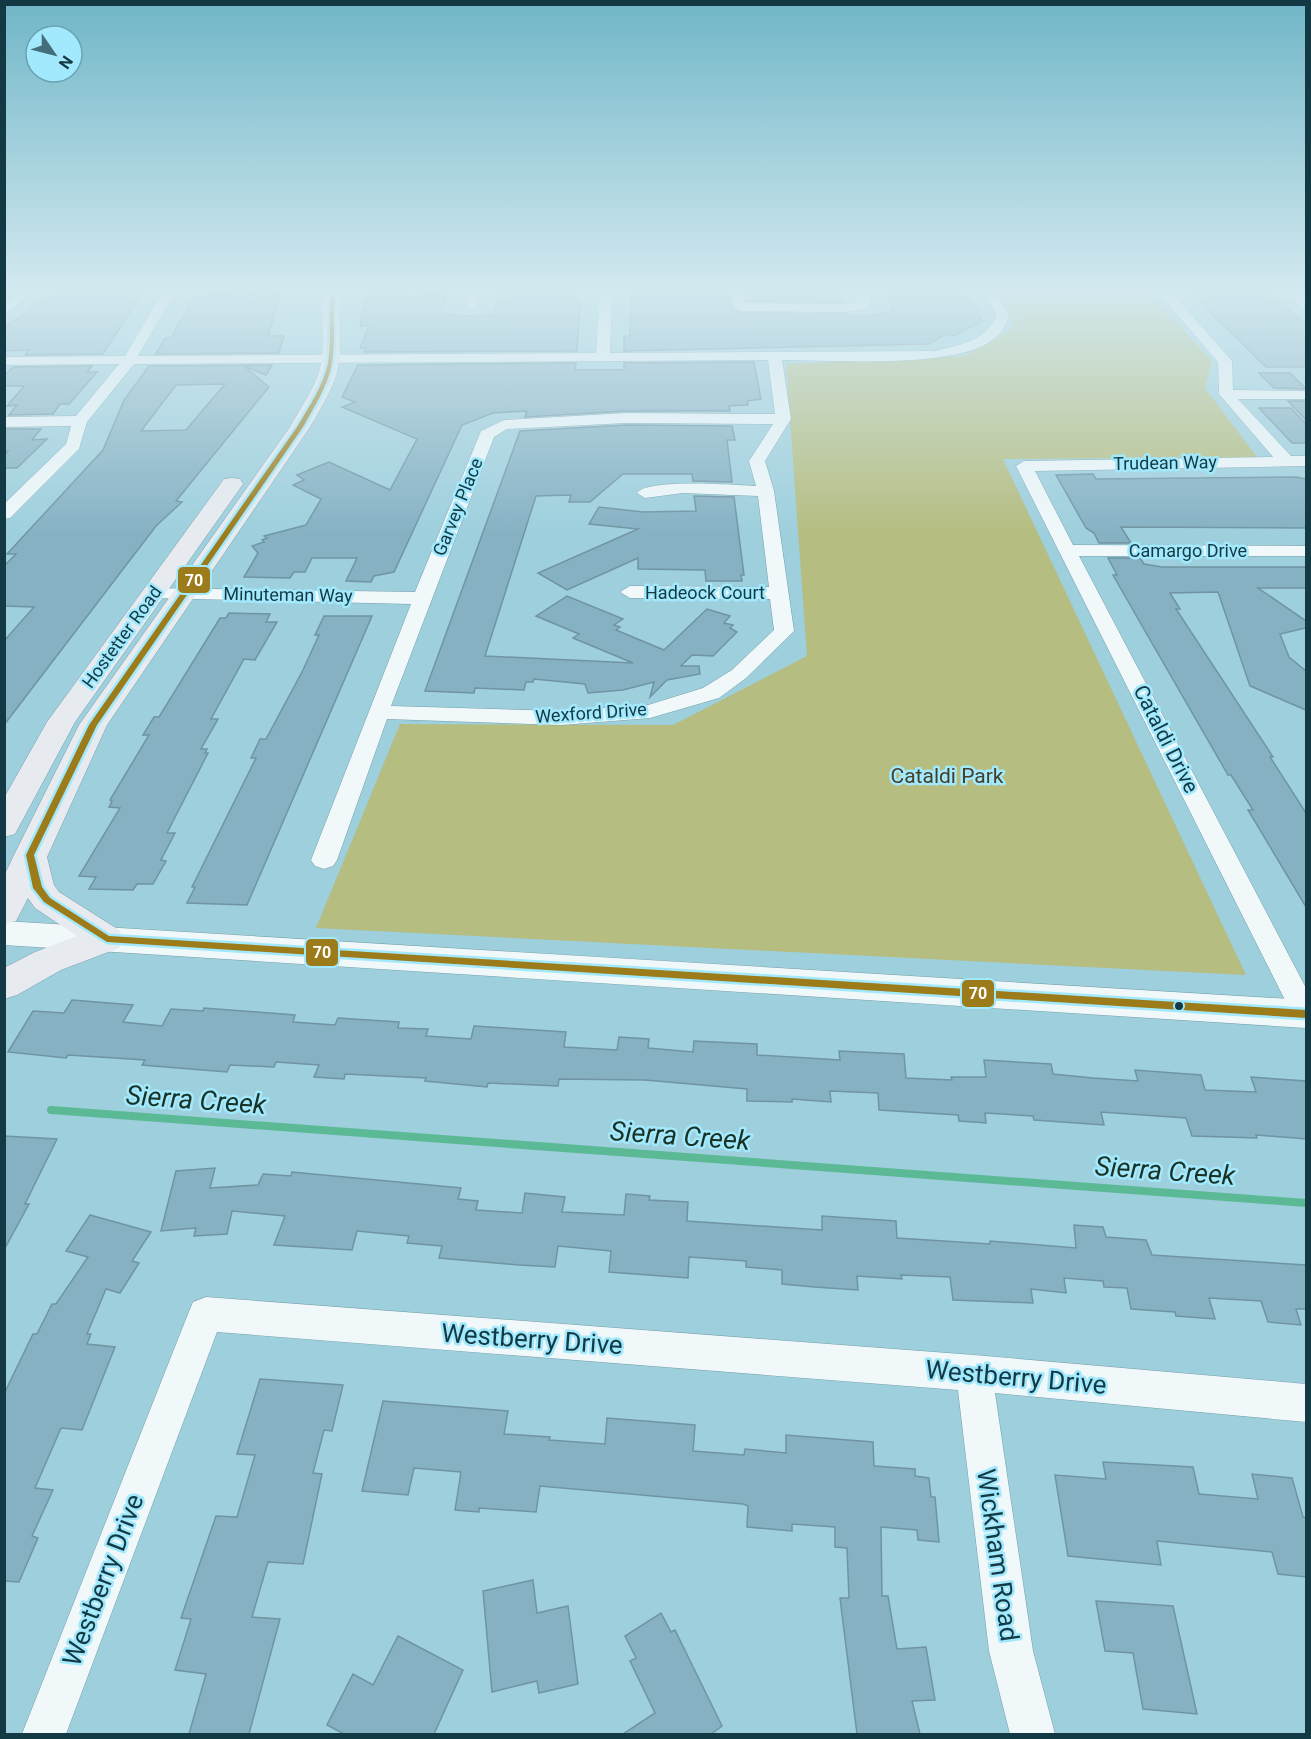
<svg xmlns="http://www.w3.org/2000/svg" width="1311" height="1739" font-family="Roboto,sans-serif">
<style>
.green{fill:#b5bd80}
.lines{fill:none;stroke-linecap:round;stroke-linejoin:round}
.stream{stroke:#5cb995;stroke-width:8}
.building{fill:#85b1c3;stroke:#7094a2;stroke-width:1.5;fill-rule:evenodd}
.minor-casing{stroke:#769fa9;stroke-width:1}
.tertiary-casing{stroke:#769fa9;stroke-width:1}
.secondary-casing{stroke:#769fa9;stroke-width:1}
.minor{fill:#f0f8fa;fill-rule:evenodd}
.tertiary{fill:#f0f8fa;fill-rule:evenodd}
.secondary{fill:#e7ebf0;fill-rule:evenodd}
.bus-1-casing{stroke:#a3e9fd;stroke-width:5}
.bus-1{fill:#9c7b1b;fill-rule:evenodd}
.bus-dot{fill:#133a44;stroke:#a3e9fd;stroke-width:2}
.labels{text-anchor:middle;stroke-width:5;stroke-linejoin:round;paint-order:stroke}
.far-street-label{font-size:18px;fill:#133a44;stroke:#a3e9fd}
.street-label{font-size:21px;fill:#133a44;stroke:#a3e9fd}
.park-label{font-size:21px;fill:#453f27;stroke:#a3e9fd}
.near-street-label{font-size:26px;fill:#133a44;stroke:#a3e9fd}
.near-water-label{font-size:27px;font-style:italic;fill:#1a3224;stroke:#a3e9fd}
.line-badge{stroke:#a3e9fd;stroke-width:2}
.badge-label{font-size:16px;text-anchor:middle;font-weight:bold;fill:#fff}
</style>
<rect width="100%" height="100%" fill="#9ecfdd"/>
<!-- green -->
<path class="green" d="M994,292H1149L1212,361L1205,388L1257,457L1003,459L1246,975L316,928L400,724L673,725L807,656L786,364L965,356L1015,327Z"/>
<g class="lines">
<!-- stream -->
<path class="stream" d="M51,1110L1306,1203"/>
</g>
<!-- building -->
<g class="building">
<path d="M143,292L103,354L25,355L29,350L4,351V328L53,293Z"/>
<path d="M366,292L447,294L440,313L463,316L494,315L500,292H577L576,302H580L577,351L364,352L366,348H360L369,326H360Z"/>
<path d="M631,292L728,293L731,307L739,313L847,314L848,316H869L894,311L887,292H954L956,295H965L971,300L982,321L954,336L946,334L929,344L624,351V336H630Z"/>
<path d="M801,292H838L842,302L747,301L745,293Z"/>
<path d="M1190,292H1268L1306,324V367H1266Z"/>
<path d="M269,293L280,295L268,336H284L279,353L156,354L165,338H171L194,296Z"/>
<path d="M754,362L761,399L747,401L748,405L729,406L730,411H627L525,417L527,411L493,413L462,425L394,572L374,576L371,582L346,581L357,558H312L305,572H294L290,578L244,577L258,553L252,546L264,542L262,540L267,538L264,536L306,525L321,499L293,485L304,480L297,475L329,462L390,490L417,439L342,407L355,402L342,397L358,365L576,363L575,370H624V363Z"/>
<path d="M272,365L266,375L244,366L269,387L176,501L182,502L156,526L4,725V641L34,607L4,606V566L16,554H7L103,450L124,400L149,366ZM225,384L186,430L141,431L176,385Z"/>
<path d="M92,366L87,372H97L69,404H60L53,414L9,415L17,405L7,406L24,386H4V376L13,367Z"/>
<path d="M1259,373H1290L1306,389L1274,388Z"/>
<path d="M1288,401H1306V420Z"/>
<path d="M1259,408H1291L1306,424V443H1292Z"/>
<path d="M627,425L732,426L735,440H727L732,482L693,481L692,474H623L590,502H569L571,495L536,496L485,656L633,663L573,638L579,634L536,616L567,596L623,619L614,625L620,627L616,630L664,650L707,609L730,616L724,623L733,625L730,628L737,632L713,656L692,655L681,666H699L700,674L667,680L650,697L654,682L623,690L588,693L585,684L534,679L533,682H526L524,690L475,688L474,693L425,691L520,431Z"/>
<path d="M4,429H41L32,440L47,439L17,468H4V456L8,451L4,452Z"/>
<path d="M1093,474L1096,479L1296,477L1306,479V528L1121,527L1131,543H1099L1094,533L1086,528L1056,475Z"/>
<path d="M694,496L734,497L744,575H741L742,581H706L705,570L638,569V558L567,590L538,573L638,529L589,524L599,507L643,512L696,511Z"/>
<path d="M1108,558H1140L1144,564L1162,567H1306V588H1258L1306,621V628L1280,634L1289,657L1306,671V710L1250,686L1218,592L1170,593L1180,609H1176L1273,757H1270L1306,813V907L1248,810H1253L1231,775H1228L1149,638L1113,575H1117Z"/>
<path d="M229,613L270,614L266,622H277L255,660L244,659L211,719H218L201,749H207L205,753H208L167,833H175L161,860L166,861L153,884H137L133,890L89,889L96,877L79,876L120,808L109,807L112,801L110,800L149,735H143L154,717H159L220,618H226Z"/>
<path d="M324,616H372L247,905L187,903L195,887H192L256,758H251L260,739H266L303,670L319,635H315Z"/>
<path d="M72,1000L133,1005L123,1022L162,1026L171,1009L203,1011L204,1008L295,1015L293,1022L335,1025L338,1018L399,1022L398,1028L428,1029L426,1036L471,1039L474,1026L566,1032L564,1047L617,1050L619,1037L649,1039L648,1048L693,1052L694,1041L757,1044V1055L775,1056L840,1060L839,1051L904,1054L906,1078L952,1080L951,1077H986L984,1060L1051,1064L1053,1074L1093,1078L1138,1081L1135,1070L1201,1075L1205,1090L1256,1092L1251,1077L1306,1081V1139L1256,1135L1257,1138L1192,1136L1186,1118L1101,1112L1104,1125L1034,1120L1033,1116L985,1113L986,1123L959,1121L958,1115L879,1110L878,1093L830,1091L831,1102L792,1099V1102L747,1101V1089L645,1080L559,1079L558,1086L488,1083L487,1087L425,1081L426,1078L345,1074L344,1079L314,1077L319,1065L276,1062L274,1067L230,1065L227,1072L142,1065L145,1060L68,1055L66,1058L8,1052L33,1011L64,1013Z"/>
<path d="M4,1136L57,1139L25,1204H29L4,1250Z"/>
<path d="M215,1168L210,1188L258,1185L263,1174L291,1176L292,1172L461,1188L458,1199L478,1201L476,1210L522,1213L525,1193L565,1197L562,1212L624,1215L626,1194L650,1196L649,1200L688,1202L687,1221L822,1230V1216L896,1221L897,1238L990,1244V1241L1076,1248L1074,1225L1103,1227L1106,1237L1146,1240L1152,1255L1306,1265V1309H1296L1301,1325L1268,1322L1261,1301L1209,1298L1215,1319L1176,1316L1175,1312L1131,1309L1127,1288L1104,1287L1103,1281L1064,1278L1066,1293L1031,1289L1033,1303L953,1300L950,1277L901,1275L902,1279L857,1276L858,1290L814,1287L782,1284V1270L746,1267V1261L689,1257L688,1278L609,1272L611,1251L558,1246L555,1267L519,1265L439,1258L442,1246L407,1243L409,1236L357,1231L352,1250L274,1245L285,1216L232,1211L227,1234L194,1236L196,1228L161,1231L176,1171Z"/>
<path d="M90,1215L151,1232L132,1261L139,1263L120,1293L106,1289L87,1334H91L87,1344L115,1347L82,1430L61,1428L35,1488L53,1490L32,1536L38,1538L19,1582L4,1581V1394L33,1334H37L52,1304H56L88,1257L66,1251Z"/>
<path d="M260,1379L343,1385L332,1431L324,1430L313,1473L322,1474L303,1564L268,1562L252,1617L280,1619L249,1734H189L206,1674L175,1670L191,1619L181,1618L216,1516L237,1517L255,1455L237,1454Z"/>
<path d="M383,1401L508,1411L504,1434L550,1437L549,1440L605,1444L607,1418L695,1425L693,1451L744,1455L745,1449L786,1453V1435L873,1442L874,1466L915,1469V1476L929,1478L931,1497H935L939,1542L918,1540L917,1530L881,1527L882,1596H888L897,1649L926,1647L935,1700L912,1701L920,1734H857L840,1598H849L847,1548L835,1547V1527L792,1524V1531L747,1527L748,1506L743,1504L540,1486L536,1512L479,1508V1512L455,1510L461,1472L414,1468L408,1495L362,1491Z"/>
<path d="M1103,1462L1193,1467L1199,1494L1258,1499L1252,1474L1292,1478L1303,1517L1306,1518V1577L1278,1574L1272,1552L1157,1541L1161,1565L1068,1556L1055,1475L1106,1479Z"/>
<path d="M533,1580L537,1613L568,1606L578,1684L539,1693L537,1681L492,1692L483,1591Z"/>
<path d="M1096,1601L1173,1606L1197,1714L1143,1709L1133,1653L1105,1651Z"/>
<path d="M661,1613L671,1632L675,1630L722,1726L711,1734H623L655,1713L630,1661L636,1658L625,1636Z"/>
<path d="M398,1636L463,1670L434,1734H344L327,1725L353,1674L373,1685Z"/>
</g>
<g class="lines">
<!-- minor casing -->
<g class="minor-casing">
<g id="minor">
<path d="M19,292H33L4,315V304Z"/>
<path d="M163,292H175L138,356L596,353L600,292H612L610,353L935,351C960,345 986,341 997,315L983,292H995L1009,315C1006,325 1001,334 991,341C952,369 833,360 782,360L791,419L765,461L774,491L794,631L746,678L719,698L650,718L561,725L387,719L337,860L333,866L324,869L315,866L311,860L411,604L154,598L147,596L144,592L147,588L415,592L481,431L504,420L627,413L775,414L768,360L134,364L87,422L79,449L10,518L4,519V504L66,444L71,426L4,427V417L76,416L119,364L4,365V357L125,356ZM627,423L773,424L749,461L756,486C735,485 648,478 637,493L645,498L683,493L758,496L769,587L630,586L620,592L630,598L770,599L774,630L732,670L703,688L648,705L561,711L391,706L494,437L507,429Z"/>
<path d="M469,292H481L475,308L471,309L465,305Z"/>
<path d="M730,292H742L745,303L846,304L857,303L856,292H868L871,300L866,309L846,312L739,311L733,307Z"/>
<path d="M1158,292H1171L1232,361L1233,390L1306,391V399H1238L1291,456H1306V466L1035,471L1073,545L1306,546V556H1079L1306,988V1025L1296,1022L1292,1014L1016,466L1024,461L1273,457L1219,394L1218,362Z"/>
<path d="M1286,292H1300L1306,298V308L1302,307Z"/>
<path d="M206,1297L974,1355L1306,1384V1422L995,1393L1033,1651L1055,1734H1010L989,1651L958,1390L217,1332L66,1734H22L188,1314L193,1302Z"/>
</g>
</g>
<!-- tertiary casing -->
<g class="tertiary-casing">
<path id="tertiary" d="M4,921L1306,1000V1028L4,945Z"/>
</g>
<!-- secondary casing -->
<g class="secondary-casing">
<g id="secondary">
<path d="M326,292H342C336,316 343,339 339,363C336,386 321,407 310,427L107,725L47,857L54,885L59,892L119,930L125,939L119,948L61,970L17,995L4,999V968L35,952L77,936L35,908L28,898L16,921L4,924V876L14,855L79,725L290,427C301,406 317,386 321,363C325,339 319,316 326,292Z"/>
<path d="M232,478L240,479L243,484L75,722L15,834L4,837V798L47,722L224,479Z"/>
</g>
</g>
<!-- minor -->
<use href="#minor" class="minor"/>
<!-- tertiary -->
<use href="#tertiary" class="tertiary"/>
<!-- secondary -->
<use href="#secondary" class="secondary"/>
<!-- bus-1 casing -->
<g class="bus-1-casing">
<path id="bus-1" d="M332,292H336C332,316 336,339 332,363C328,386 314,407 303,427L97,725L34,855L42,887L50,898L109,936L1306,1010V1018L107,942L44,902L33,888L26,855L89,725L297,427C309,407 323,386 328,363C332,340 327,316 332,292Z"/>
</g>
<!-- bus-1 -->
<use href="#bus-1" class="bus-1"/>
</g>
<!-- sky -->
<linearGradient id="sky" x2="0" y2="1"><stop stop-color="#70b6c7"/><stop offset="0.54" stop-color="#d3e9f0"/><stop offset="1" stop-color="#d3e9f0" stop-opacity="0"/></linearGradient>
<rect width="1311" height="536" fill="url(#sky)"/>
<!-- markers -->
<circle class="bus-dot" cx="1179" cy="1006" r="5"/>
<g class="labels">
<!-- far-street labels -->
<g class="far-street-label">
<text transform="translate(1165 463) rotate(-1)" y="6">Trudean Way</text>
<text transform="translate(458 507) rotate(-68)" y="6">Garvey Place</text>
<text x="1188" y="557">Camargo Drive</text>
<text x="705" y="599">Hadeock Court</text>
<text transform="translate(288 595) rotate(1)" y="6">Minuteman Way</text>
<text transform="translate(122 637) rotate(-54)" y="6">Hostetter Road</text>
<text transform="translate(591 713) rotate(-4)" y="6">Wexford Drive</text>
</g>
<!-- street labels -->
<g class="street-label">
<text transform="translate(1166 739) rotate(63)" y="7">Cataldi Drive</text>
</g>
<!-- park labels -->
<g class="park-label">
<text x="947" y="783">Cataldi Park</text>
</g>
<!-- near-street labels -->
<g class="near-street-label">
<text transform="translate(532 1339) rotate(4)" y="9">Westberry Drive</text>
<text transform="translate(1016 1377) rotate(5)" y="9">Westberry Drive</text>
<text transform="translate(998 1555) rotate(82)" y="9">Wickham Road</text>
<text transform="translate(103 1580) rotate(-69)" y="9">Westberry Drive</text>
</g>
<!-- near-water labels -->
<g class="near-water-label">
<text transform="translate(196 1100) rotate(4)" y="9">Sierra Creek</text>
<text transform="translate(680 1136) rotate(4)" y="9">Sierra Creek</text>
<text transform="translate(1165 1171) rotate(4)" y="9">Sierra Creek</text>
</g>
</g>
<g class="line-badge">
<rect x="177" y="566" width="34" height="28" rx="6" fill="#9c7b1b"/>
<rect x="305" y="938" width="34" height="29" rx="6" fill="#9c7b1b"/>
<rect x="961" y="979" width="34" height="29" rx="6" fill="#9c7b1b"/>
</g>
<g class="badge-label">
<text x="194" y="586">70</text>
<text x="322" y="958">70</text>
<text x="978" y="999">70</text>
</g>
<!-- border -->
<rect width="1311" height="1739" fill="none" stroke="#133a44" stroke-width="12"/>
<!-- north arrow -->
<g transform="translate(54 54) rotate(125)"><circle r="28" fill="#a3e9fd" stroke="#69a3b3" stroke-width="1.5"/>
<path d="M0-4.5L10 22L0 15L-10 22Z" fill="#446e7a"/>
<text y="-9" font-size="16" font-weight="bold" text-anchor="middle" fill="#133a44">N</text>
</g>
</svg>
